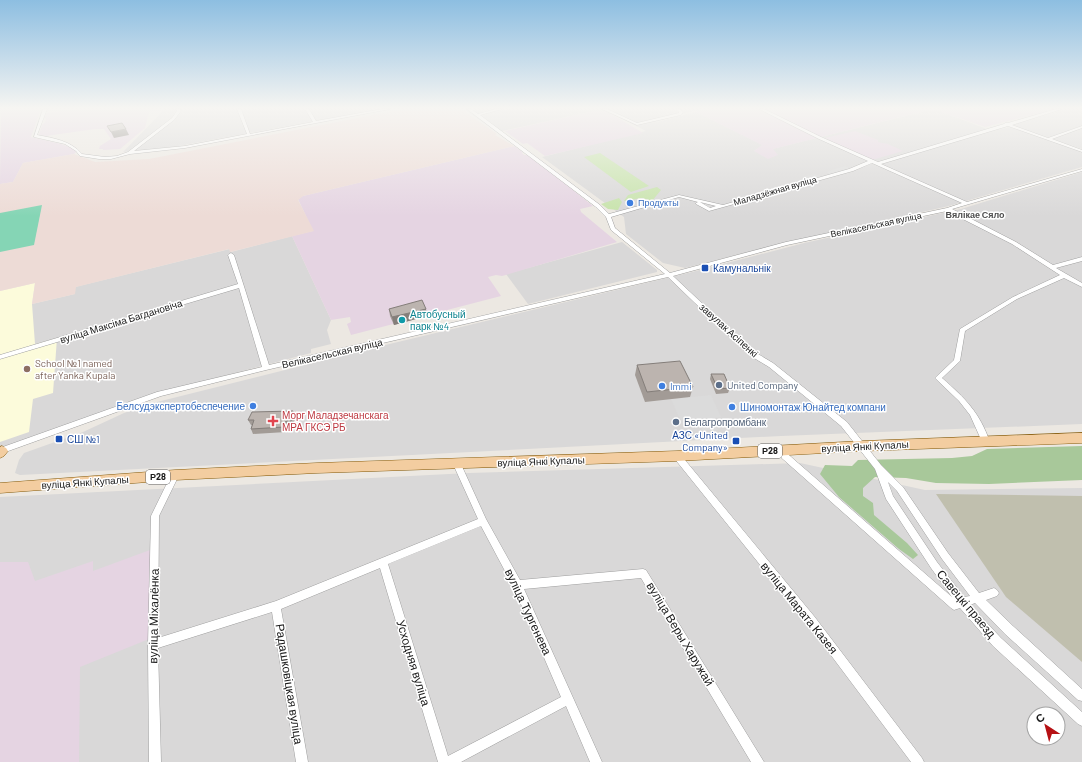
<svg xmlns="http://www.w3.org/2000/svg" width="1082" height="762" font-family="Barlow,sans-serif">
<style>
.residential{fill:#d9d8d8;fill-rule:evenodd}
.industrial{fill:#e5d4e2}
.education{fill:#fcfbdb}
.military{fill:#eddbd6}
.construction{fill:#c0bfae}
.grass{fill:#c7e3ab}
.forest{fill:#a8c89a}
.pitch{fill:#85d5b5}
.parking{fill:#dbdbdb}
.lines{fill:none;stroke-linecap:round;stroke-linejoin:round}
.minor-casing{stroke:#9f9f9f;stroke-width:1}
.primary-casing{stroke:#865c0c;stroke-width:1}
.minor{fill:#fff;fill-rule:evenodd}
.primary{fill:#f3cda0;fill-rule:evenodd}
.wall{fill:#a29b96}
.shaded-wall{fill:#847e7a}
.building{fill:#bcb4af;stroke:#847e7a}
.shop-dot{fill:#3f7fe0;stroke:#fff;stroke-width:1.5}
.transit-dot{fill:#1a4fb4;stroke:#fff;stroke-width:1.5}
.culture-dot{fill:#0f9aa8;stroke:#fff;stroke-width:1.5}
.education-dot{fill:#8d6e63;stroke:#fff;stroke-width:1.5}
.service-dot{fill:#5c6f8a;stroke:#fff;stroke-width:1.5}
.health-dot{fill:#e0444e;stroke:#fff;stroke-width:1.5}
.labels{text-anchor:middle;stroke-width:3;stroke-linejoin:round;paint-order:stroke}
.far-street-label{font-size:9px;fill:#1b1b1b;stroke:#fff}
.far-shop-label{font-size:9px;fill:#366cbe;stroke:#fff;text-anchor:start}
.far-neighbourhood-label{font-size:9px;font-weight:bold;fill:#4e4e4e;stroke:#fff}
.shield{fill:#fff;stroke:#5f5f5f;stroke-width:1}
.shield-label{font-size:9px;font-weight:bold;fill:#1b1b1b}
.transit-label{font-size:10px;fill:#164399;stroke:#fff;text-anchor:start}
.culture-label{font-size:10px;fill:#0d838f;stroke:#fff;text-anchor:start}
.street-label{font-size:10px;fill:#1b1b1b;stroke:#fff}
.education-label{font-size:10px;fill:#785e54;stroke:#fff;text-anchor:start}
.service-label{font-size:10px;fill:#4e5e75;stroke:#fff;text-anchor:start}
.shop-label{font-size:10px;fill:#366cbe;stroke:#fff;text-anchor:start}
.health-label{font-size:10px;fill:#be3a42;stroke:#fff;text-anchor:start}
.near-street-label{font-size:12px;fill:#1b1b1b;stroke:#fff}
</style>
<rect width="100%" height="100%" fill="#ece8e2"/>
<!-- residential -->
<g class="residential">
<path d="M165,109H380L173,147L123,152Z"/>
<path d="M463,109H700L645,125L696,112L763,145L754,151L772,149L934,109L992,131L1010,127L1082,151V167L949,206L784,243L685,268L663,263L626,234L624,217L542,157L646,131L603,109L498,132Z"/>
<path d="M1066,109H1082V149L1014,126L1017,123Z"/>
<path d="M1082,172V424L781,436L20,475L15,473L19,460L24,453L83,432L124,413L157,402L377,347L692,272L804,243L961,209Z"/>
<path d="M292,236L331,320L327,330L331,344L311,349V353L158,393L0,448V291L32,304L75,294V287L230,249L231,252Z"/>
<path d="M622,242L657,270V272L528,304L506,274Z"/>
<path d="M800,463L925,490L1082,488V762H0V497L469,473ZM1034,714H1058V738H1034Z"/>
</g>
<!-- industrial -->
<g class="industrial">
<path d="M1,109H41L31,137L61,144L75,149L76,152L74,154L23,163L13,182L0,184Z"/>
<path d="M80,109H150L145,128L120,149L103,150V149H99L100,146L111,139L104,129H95L46,136L39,135L42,125L45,122L46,119L44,118L46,113Z"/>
<path d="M603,109L643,133L545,156L527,143L523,144L505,131Z"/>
<path d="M708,109H932L773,149L778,155L768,159L754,151L762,145L696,112Z"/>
<path d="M934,109H1055L985,127Z"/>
<path d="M855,131L878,140V142L882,143L888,144L903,151L872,160L825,138Z"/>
<path d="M514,146L523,152L522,153L524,155H529L593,206L580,209L581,212L617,242L502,276L496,275L488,277L501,296L351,335L347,324L351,322L350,317L331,320L292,236L313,231L298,199L303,196Z"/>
<path d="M150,550L149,639L80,667L79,762H0V562H28L35,581L93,561V571Z"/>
</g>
<!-- education -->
<path class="education" d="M35,283L32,304L35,344L57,338L53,393L33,399L29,432L0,442V291Z"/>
<!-- military -->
<path class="military" d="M403,109H457L464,111L497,134L495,135L514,146L303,196L298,200L314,231L230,252L229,249L76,287L75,294L32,304L35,283L0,291V184L13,182L23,163L74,154L95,162L149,159Z"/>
<!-- construction -->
<path class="construction" d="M936,494L1082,496V662L1006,597Z"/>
<!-- grass -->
<g class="grass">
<path d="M600,153L649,186L631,192L584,157Z"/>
<path d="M657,187L661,190L652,201L642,198L624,201L628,195Z"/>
<path d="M619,198L622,202L618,210L608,209L601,204Z"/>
</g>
<!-- forest -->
<path class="forest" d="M1082,446V480L989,484L936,483L906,478L875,477L863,488V496L873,503L874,515L907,543L918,555L913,559L899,549L839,497L820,474L825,465L852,466L858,460L952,458L972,456L987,449Z"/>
<!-- pitch -->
<path class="pitch" d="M42,205L34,245L0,252V213Z"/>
<!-- parking -->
<g class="parking">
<path d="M845,166L851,169L808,181L802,177L815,174L821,177L830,174L826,172Z"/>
<path d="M804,185L807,186L747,203L745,202Z"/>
<path d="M711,395L721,417L714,418L718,430L702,431L699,422L682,424L671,399Z"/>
</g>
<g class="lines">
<!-- minor casing -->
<g class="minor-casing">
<g id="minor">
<path d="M43,109H47L37,135C54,138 71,141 82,154L105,157L117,156L128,152L172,118L177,111L176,109H180L181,111L174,120L134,151L185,146L247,134L237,109H241L250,134L313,122L305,109H309L316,121L382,109H390L185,148L130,154L111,159H99L80,156L76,151L65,144L34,137Z"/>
<path d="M467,109H471L478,114L496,109H502L480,115L600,205L609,214L679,195L723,205L849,169L868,161L819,139L759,109H764L821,137L878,162L1004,124L1005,123H1008L1056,109H1062L1012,125L1048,138L1082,126V128L1052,139L1082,150V152L1008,126L881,164L967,202L1082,169V171L952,209L1016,242L1053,265L1082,257V261L1056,268L1082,283V287L1064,278L1017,299L965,331L960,361L942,378C966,399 979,412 990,442L989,444H983L970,415L959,401L935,378L954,360L960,329L1013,297L1060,275L1012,244L947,211L787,245L673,276L753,351L773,363L847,422L881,465L903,487L948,553L979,593L994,588L997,590L999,593L997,596L986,600L1013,626L1082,689V701L1078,700L1005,634L975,603L970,605L1001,638L1082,712V726L1078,724L993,646L960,608L954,610L951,608L776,453L775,451L776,449L779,448L782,449L952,597L931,568L886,499L875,469L841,426L769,367L749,355L668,277L266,370L161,396L0,454V448L157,392L262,367L239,288L0,359V355L238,284L228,255L229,254L231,253L234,255L269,365L665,274L611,230L606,217L596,207ZM872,163L962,203L947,208L786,242L670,273L615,228L611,217L679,197L698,202L696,203V204L709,211L853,171ZM700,202L716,206L710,208ZM888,482L897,491L942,559L970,596L964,597L937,562L893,496Z"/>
<path d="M602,109H607L637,123L679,113V112L676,109H680L683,112L681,115L637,125Z"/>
<path d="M677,453L680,454L814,616L922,758L924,762H911L806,622L674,458L673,456L674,454Z"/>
<path d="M457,461L460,462L486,519L520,580L643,569L646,570L764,762H751L641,578L524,589L602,762H590L566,706L461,762H438L380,568L281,609L308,762H296L272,612L158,648L161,762H149L148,645L151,516L172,473L175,472L178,473L179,475L159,516L158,638L276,601L478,519L453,464L454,462ZM481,526L514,588L561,697L448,756L388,564Z"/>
</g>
</g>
<!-- primary casing -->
<g class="primary-casing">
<g id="primary">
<path d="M1082,433V443L862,451L677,461L317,473L175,480L0,493V483L175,470L317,463L677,451L862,441Z"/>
<path d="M2,446L6,448L8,451L4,456L0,458V447Z"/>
</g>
</g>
<!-- minor -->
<use href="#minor" class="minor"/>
<!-- primary -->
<use href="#primary" class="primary"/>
</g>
<!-- wall -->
<g class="wall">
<path d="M389,309H426L427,316L394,325L390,316Z"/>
<path d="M637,365L693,387L690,397L645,402L635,375Z"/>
<path d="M711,374L730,388L728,393L716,394L710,379Z"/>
<path d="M296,416L292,426H288L286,432L253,434L251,429L252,425H251L248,420Z"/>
</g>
<!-- shaded-wall -->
<g class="shaded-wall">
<path d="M126,129L129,135L114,138L111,132Z"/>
<path d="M426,309L427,316L394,325L392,317Z"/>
<path d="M293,411L296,416L292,426L290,421Z"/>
<path d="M286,421L288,426L286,432L284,427Z"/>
</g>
<!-- building -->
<g class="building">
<path d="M122,123L126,129L111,132L107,126Z"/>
<path d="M422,300L426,309L392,317L389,309Z"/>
<path d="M680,361L693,387L647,392L637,365Z"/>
<path d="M711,374H724L730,388L718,389Z"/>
<path d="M293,411L290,421H286L284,427L251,429L254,420H248L252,412Z"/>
</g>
<!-- sky -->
<linearGradient id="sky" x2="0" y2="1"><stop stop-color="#8dbee1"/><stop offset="0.5" stop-color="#f6f5f2"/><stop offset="1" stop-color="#f6f5f2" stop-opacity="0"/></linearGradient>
<rect width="1082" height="216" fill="url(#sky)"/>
<!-- markers -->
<g class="shop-dot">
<circle cx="630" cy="203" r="4"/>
<circle cx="662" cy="386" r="4"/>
<circle cx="253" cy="406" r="4"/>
<circle cx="732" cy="407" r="4"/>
</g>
<g class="transit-dot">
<rect x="701" y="264" width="8" height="8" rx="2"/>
<rect x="55" y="435" width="8" height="8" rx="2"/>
<rect x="732" y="437" width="8" height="8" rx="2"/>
</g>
<circle class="culture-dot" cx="402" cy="320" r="4"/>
<circle class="education-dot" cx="27" cy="369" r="4"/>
<g class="service-dot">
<circle cx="719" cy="385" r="4"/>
<circle cx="676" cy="422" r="4"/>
</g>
<path class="health-dot" d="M271 415h4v4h4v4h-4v4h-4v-4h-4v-4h4z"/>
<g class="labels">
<!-- far-street labels -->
<g class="far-street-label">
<text transform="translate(775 191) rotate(-16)" y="3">Маладзёжная вуліца</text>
<text transform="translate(876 225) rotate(-12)" y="3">Велікасельская вуліца</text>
</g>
<!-- far-shop labels -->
<g class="far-shop-label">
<text x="638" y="206">Продукты</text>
</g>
<!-- far-neighbourhood labels -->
<g class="far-neighbourhood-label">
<text x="975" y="218">Вялікае Сяло</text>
</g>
<!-- shield labels -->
<g class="shield">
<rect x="758" y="444" width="24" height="14" rx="3"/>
<rect x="146" y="470" width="24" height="14" rx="3"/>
</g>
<g class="shield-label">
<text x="770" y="454">Р28</text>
<text x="158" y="480">Р28</text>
</g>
<!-- transit labels -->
<g class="transit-label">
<text x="713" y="272">Камунальнік</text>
<text x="728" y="439" text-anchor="end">АЗС «United<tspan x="728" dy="12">Company»</tspan></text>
<text x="67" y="443">СШ №1</text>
</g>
<!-- culture labels -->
<g class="culture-label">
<text x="410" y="318">Автобусный<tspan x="410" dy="12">парк №4</tspan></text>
</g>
<!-- street labels -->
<g class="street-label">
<text transform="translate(121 321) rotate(-17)" y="4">вуліца Максіма Багдановіча</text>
<text transform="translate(729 330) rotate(42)" y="4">завулак Асіпенкі</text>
<text transform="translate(332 353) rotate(-13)" y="4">Велікасельская вуліца</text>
<text transform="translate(865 446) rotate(-3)" y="4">вуліца Янкі Купалы</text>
<text transform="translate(541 461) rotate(-2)" y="4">вуліца Янкі Купалы</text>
<text transform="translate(85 482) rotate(-4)" y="4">вуліца Янкі Купалы</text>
</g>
<!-- education labels -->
<g class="education-label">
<text x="35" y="367">School №1 named<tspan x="35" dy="12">after Yanka Kupala</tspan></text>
</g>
<!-- service labels -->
<g class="service-label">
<text x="727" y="389">United Company</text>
<text x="684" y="426">Белагропромбанк</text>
</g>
<!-- shop labels -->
<g class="shop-label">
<text x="670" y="390">Immi</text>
<text x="245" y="410" text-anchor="end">Белсудэкспертобеспечение</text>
<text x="740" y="411">Шиномонтаж Юнайтед компани</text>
</g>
<!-- health labels -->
<g class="health-label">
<text x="282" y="419">Морг Маладзечанскага<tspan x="282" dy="12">МРА ГКСЭ РБ</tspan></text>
</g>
<!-- near-street labels -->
<g class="near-street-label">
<text transform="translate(966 604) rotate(50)" y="4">Савецкі праезд</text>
<text transform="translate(799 608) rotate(51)" y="4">вуліца Марата Казея</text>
<text transform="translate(528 612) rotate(65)" y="4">вуліца Тургенева</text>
<text transform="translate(154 616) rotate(-89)" y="4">вуліца Міхалёнка</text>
<text transform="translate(680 634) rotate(59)" y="4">вуліца Веры Харужай</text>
<text transform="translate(413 663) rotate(73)" y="4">Усходняя вуліца</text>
<text transform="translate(289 684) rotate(81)" y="4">Радашковіцкая вуліца</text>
</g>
</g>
<!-- north arrow -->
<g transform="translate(1046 726) rotate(324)"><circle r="19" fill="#ffffff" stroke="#a4a4a4"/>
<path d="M0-3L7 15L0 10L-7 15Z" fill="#b61114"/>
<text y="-6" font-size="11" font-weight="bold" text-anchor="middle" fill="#1b1b1b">С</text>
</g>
</svg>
